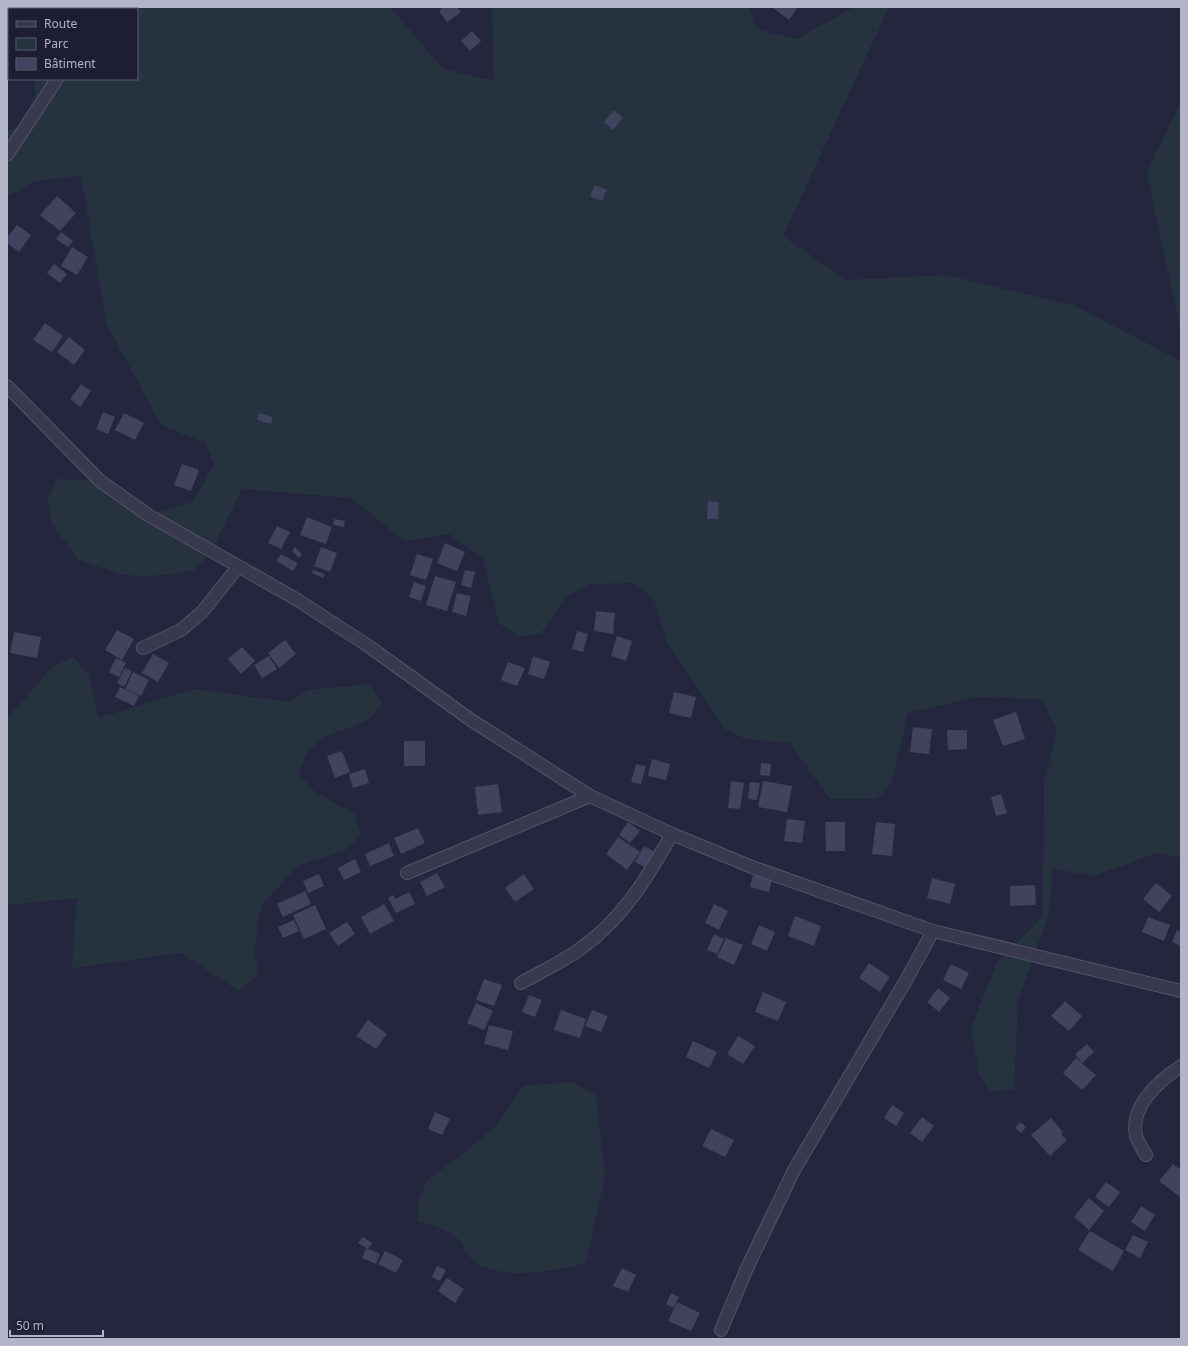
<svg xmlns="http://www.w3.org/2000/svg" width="1188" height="1346" font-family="'Noto Sans',sans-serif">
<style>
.green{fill:#26333f}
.building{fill:#40425e}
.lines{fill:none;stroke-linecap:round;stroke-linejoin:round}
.minor-casing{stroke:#535469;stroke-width:14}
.minor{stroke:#38394e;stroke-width:12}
</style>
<rect width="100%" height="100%" fill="#24263e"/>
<!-- green -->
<g class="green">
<path d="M7,7H390L443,69L494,81L492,10L490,7H749L756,29L797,39L854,7H889L783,236L846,280L945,275L1073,305L1181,361V857L1156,853L1095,876L1053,869L1049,914L1018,1000L1014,1089L991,1092L979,1074L971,1028L996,964L1043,916L1044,781L1057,732L1043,699L976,697L908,713L892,782L877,799H830L790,743L746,739L725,729L667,643L654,599L635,583L589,584L568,596L541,633L520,637L499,623L483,559L449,534L404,541L351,498L242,489L211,551L195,570L173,574L150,576L123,575L78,560L52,523L47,499L58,479L100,481L148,515L193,502L214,464L205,443L161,425L106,323L81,175L33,182L7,197V131L26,125L35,104V81L33,79H137V9H9V56L7,55Z"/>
<path d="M1181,101V334L1147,173Z"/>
<path d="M73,657L89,675L98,718L195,689L289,702L308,690L370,684L383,704L367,721L323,737L306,753L299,774L314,791L354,814L361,836L344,851L299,865L261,906L254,950L259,973L239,991L181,953L72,968L77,898L7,905V719L52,667Z"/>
<path d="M572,1082L596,1095L605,1176L586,1263C556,1271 495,1283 471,1258C466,1253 464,1245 459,1240C449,1229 432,1225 418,1221L419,1200L427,1180L456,1159L494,1128L523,1086Z"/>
</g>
<!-- building -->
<g class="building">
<path d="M444,7H457L461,12L447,22L439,11Z"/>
<path d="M772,7H794L797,9L789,20Z"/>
<path d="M472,31L481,41L470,51L461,41Z"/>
<path d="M614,110L623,118L613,130L604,122Z"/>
<path d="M595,185L607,190L602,201L590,196Z"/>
<path d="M57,196L76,213L60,231L40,215Z"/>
<path d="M17,225L31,235L19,252L7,243V238Z"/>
<path d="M61,232L73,241L68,247L56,239Z"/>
<path d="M72,247L88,257L77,275L61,266Z"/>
<path d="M54,264L67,274L60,283L47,273Z"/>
<path d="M45,323L63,336L52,352L33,340Z"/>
<path d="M69,337L85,350L74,365L57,352Z"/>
<path d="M81,384L91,391L80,407L70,399Z"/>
<path d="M103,412L115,417L108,434L96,429Z"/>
<path d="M124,413L144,423L135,440L115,430Z"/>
<path d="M259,413L273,417L271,424L257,420Z"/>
<path d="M182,464L199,470L191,491L174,485Z"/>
<path d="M708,501L719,502L718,519H707Z"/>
<path d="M307,517L332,527L326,544L300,535Z"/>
<path d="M334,519L345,521L344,527L333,525Z"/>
<path d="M277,526L290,532L281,549L268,543Z"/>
<path d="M445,543L465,552L457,571L437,563Z"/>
<path d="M295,547L302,554L299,558L292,551Z"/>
<path d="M321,547L337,553L330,572L314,566Z"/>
<path d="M281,554L298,563L293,571L276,561Z"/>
<path d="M417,554L433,559L426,580L410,575Z"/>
<path d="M313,570L325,574L323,578L312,573Z"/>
<path d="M465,570L475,572L471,588L461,585Z"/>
<path d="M435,576L456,582L447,611L426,605Z"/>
<path d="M414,582L426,586L421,601L409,597Z"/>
<path d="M457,593L471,596L466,616L452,612Z"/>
<path d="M596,611L615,613L613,634L594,631Z"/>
<path d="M117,630L134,639L122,660L105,650Z"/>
<path d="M577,631L588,634L583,652L572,649Z"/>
<path d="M14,632L41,637L37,658L10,653Z"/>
<path d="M617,636L632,641L626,661L611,656Z"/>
<path d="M285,640L296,654L279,668L268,653Z"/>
<path d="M242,647L255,661L241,674L228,659Z"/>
<path d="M153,654L169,663L158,682L142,673Z"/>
<path d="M269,656L277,669L262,678L254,665Z"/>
<path d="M533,656L550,662L544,679L528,674Z"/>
<path d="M116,658L126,663L119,677L109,672Z"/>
<path d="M508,662L525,668L517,686L501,680Z"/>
<path d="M125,668L132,671L124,687L117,683Z"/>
<path d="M133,672L149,680L141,696L125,689Z"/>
<path d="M120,687L139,696L134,706L115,697Z"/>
<path d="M674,692L696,697L691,718L669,713Z"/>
<path d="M1016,712L1025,739L1003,746L993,720Z"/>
<path d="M913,727L932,729L929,754L910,752Z"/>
<path d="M947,730H967V749L948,750Z"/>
<rect x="404" y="741" width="21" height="25"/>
<path d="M342,751L350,772L335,778L327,756Z"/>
<path d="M652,759L670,764L666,780L648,776Z"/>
<path d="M761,763L771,764L770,776L760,775Z"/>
<path d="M636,764L646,766L641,784L631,782Z"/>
<path d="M365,769L369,783L353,788L349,774Z"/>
<path d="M731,781L744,783L740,809L728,808Z"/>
<path d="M763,781L792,786L787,812L758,807Z"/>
<path d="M750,782L760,783L757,800L748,799Z"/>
<path d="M498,784L502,812L478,815L475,787Z"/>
<path d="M1001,794L1007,813L996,816L991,797Z"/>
<path d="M787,819L805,821L802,843L784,841Z"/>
<path d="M628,822L640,831L630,843L619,835Z"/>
<path d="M825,822H845V851H826Z"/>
<path d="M876,822L895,824L892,856L872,854Z"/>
<path d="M418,828L425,843L401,854L394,838Z"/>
<path d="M618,837L640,852L627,870L606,854Z"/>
<path d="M389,843L394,856L370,866L365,854Z"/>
<path d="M644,846L655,852L646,868L635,862Z"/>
<path d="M355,859L361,872L344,880L338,868Z"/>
<path d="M437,873L445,887L427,896L420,882Z"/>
<path d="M319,874L324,886L308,893L303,881Z"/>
<path d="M524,874L534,889L515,902L505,888Z"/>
<path d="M753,875L772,880L769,892L750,887Z"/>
<path d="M932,878L955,884L950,904L927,898Z"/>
<path d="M1156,883L1172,896L1159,912L1143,899Z"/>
<path d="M1035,885L1036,905L1010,906V886Z"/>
<path d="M305,891L311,904L283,917L277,904Z"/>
<path d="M409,892L415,904L396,913L388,898L393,895L395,899Z"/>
<path d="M384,904L394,921L370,934L361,917Z"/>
<path d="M714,904L728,911L719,930L705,923Z"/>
<path d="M315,905L326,929L304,939L293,915Z"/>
<path d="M795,916L821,926L814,946L788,936Z"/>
<path d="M1148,917L1170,925L1164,941L1142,932Z"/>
<path d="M294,920L299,931L283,938L278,927Z"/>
<path d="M347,922L355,934L338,946L329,933Z"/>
<path d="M759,925L775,932L767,951L751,944Z"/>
<path d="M1177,930L1181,932V946L1172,942Z"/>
<path d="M714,934L724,939L717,954L707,950Z"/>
<path d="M726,938L743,945L734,965L717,957Z"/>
<path d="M869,963L890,977L880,992L859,978Z"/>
<path d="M951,964L969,973L961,989L943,980Z"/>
<path d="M484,979L502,985L494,1006L476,1000Z"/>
<path d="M938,988L950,998L939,1012L927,1002Z"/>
<path d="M763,992L786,1002L778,1021L755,1012Z"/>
<path d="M529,995L542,1000L535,1017L522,1012Z"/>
<path d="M1065,1001L1082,1016L1069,1031L1051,1016Z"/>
<path d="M476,1003L493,1011L484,1030L467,1023Z"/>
<path d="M561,1010L586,1019L580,1038L554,1030Z"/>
<path d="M592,1010L608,1016L601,1032L585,1026Z"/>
<path d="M368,1020L387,1034L376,1049L356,1036Z"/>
<path d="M489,1025L513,1031L508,1050L484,1044Z"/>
<path d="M738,1036L755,1046L743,1064L727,1054Z"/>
<path d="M693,1041L717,1052L709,1068L686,1057Z"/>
<path d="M1087,1044L1094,1052L1082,1063L1075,1054Z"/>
<path d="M1076,1058L1096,1075L1082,1090L1063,1073Z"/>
<path d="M892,1105L904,1113L896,1126L884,1118Z"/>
<path d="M435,1112L450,1119L442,1135L428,1129Z"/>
<path d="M922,1117L934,1126L922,1142L910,1133Z"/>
<path d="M1051,1118L1063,1132L1061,1134L1067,1140L1050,1156L1031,1135Z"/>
<path d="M1020,1122L1026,1127L1021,1133L1015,1128Z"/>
<path d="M711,1129L734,1140L725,1157L702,1146Z"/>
<path d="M1173,1164L1181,1170L1180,1197L1159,1181Z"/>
<path d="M1106,1182L1120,1192L1109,1207L1095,1197Z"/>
<path d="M1089,1198L1104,1211L1089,1230L1074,1217Z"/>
<path d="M1141,1206L1155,1215L1145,1231L1131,1222Z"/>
<path d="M1090,1231L1124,1251L1113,1271L1078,1250Z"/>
<path d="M1133,1235L1148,1242L1140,1258L1125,1250Z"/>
<path d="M363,1237L372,1243L368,1249L358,1243Z"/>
<path d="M366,1248L380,1254L376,1264L362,1258Z"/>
<path d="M385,1251L403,1260L396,1273L378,1264Z"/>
<path d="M437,1266L446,1270L440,1281L432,1277Z"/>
<path d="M622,1268L636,1275L628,1292L613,1286Z"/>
<path d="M447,1278L464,1289L455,1303L438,1291Z"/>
<path d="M671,1293L679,1297L673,1308L666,1304Z"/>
<path d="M677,1302L700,1313L691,1331L668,1321Z"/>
</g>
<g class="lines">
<!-- minor casing -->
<g class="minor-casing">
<g id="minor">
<path d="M103,9L105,7"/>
<path d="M7,155L57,79"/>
<path d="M7,386L100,481L148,515L296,599L367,645L471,720L590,796L672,834L752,867L933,931L1181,991"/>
<path d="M143,648L181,630L202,612L238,567"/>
<path d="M407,873L590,796"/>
<path d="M521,983C542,971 565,961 584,946C624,917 648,876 672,834"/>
<path d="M1146,1155C1143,1149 1137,1142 1136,1135C1130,1106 1159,1081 1181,1066"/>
<path d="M721,1330L747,1268L794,1170L905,982L933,931"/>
</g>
</g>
<!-- minor -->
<use href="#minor" class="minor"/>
</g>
<!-- border -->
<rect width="1188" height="1346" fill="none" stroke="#b4b4c9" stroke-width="16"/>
<!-- legend -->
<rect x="8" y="8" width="130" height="72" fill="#1d1e33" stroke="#595a6f"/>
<rect x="16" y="21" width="20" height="6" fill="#38394e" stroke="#595a6f"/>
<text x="44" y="28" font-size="12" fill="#b4b4c9">Route</text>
<rect x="16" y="38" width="20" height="12" fill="#26333f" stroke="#595a6f"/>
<text x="44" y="48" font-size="12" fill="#b4b4c9">Parc</text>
<rect x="16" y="58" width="20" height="12" fill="#40425e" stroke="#595a6f"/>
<text x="44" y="68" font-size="12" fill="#b4b4c9">Bâtiment</text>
<!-- scale -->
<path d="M10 1330v6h93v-6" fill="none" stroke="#b4b4c9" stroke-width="2"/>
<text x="16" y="1330" font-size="12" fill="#b4b4c9" stroke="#1d1e33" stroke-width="3" paint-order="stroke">50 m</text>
</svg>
